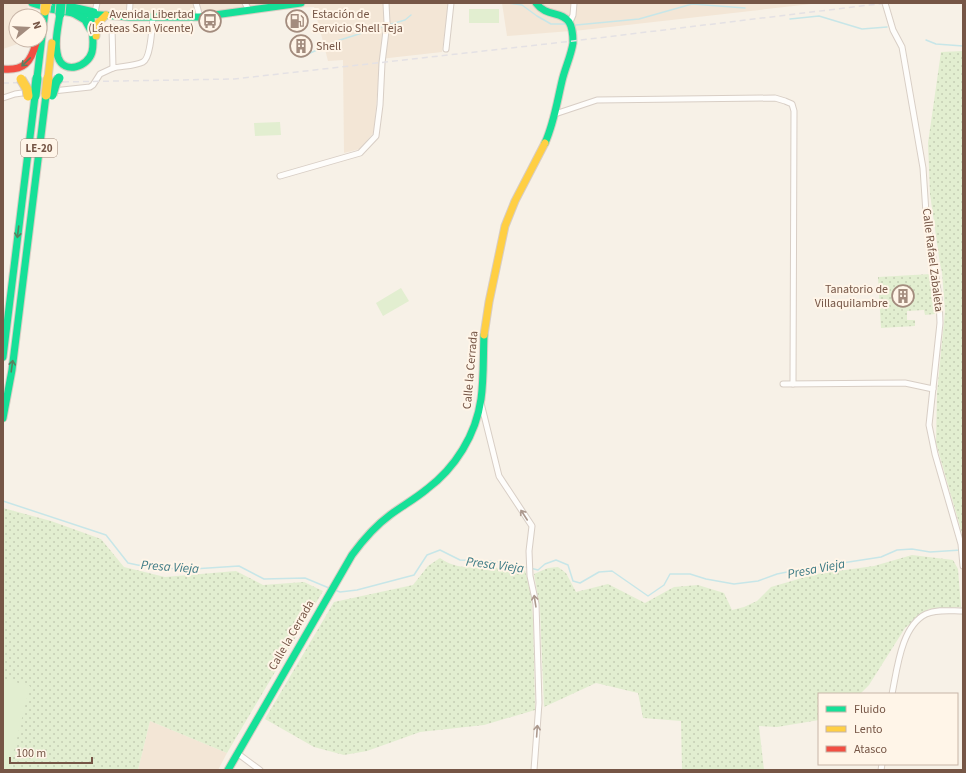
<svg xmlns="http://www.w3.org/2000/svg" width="966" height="773" font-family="'Source Sans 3',sans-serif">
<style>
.residential{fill:#f3e6d6}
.grass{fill:url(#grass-dots)}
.pitch{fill:#e2eed0}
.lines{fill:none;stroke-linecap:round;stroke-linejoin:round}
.stream{stroke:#c7e6e8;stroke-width:1.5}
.street-casing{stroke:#d8cec5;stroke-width:7}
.fast-casing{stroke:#d8cdc3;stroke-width:9}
.slow-casing{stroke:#d8cdc3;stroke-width:9}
.jam-casing{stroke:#d8cdc3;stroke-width:9}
.street{stroke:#fefdfb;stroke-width:5}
.fast{stroke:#16e098;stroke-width:7}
.slow{stroke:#ffcf43;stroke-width:7}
.jam{stroke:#f24e42;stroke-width:7}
.rail{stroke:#e4e1e4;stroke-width:1.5;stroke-dasharray:6 4;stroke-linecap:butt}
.fast-bridge-casing{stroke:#d6cbc3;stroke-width:11;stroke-linecap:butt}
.slow-bridge-casing{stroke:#d6cbc3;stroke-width:11;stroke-linecap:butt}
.fast-bridge{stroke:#16e098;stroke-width:9}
.slow-bridge{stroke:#ffcf43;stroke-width:9}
.oneway{stroke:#597f5f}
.oneway2{stroke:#ac998e}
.labels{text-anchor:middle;stroke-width:4;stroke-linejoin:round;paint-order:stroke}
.shield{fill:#fff5e8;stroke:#9f8677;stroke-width:1}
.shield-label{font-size:11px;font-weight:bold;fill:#765646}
.poi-label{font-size:12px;fill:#765646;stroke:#fff5e8;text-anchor:end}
.street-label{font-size:12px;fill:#765646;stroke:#fff5e8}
.water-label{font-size:13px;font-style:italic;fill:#3b7984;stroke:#fff5e8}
</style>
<defs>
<pattern id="grass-dots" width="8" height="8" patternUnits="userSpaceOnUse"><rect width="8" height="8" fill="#e2eed0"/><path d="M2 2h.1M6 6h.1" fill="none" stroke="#c5ceb4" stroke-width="1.8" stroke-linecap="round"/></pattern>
</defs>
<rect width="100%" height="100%" fill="#f7f1e7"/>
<!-- residential -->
<g class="residential">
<path d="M3,3H28L27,16H16V40H26V41L3,49Z"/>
<path d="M73,3H448L442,52L380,59L374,132L360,149L344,153L343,60L328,61L314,7L149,13L72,10Z"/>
<path d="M502,3H820L583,30L507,36Z"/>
<path d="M150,721L227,753L218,770H138Z"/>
</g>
<!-- grass -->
<g class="grass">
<path d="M963,51V537L936,443L937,393L945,311L942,272L940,264L930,194L928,143L941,52Z"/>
<path d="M931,274L935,314L925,315L924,310L907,311V320H915V326L881,328L878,277Z"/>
<path d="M3,508L51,521L101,539L124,567L165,577L236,571L263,585L304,582L323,591L227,753L150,721L138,770H13L3,679Z"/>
<path d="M912,555L953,560L958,569L961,607L929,609L905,628L869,685L860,694H819V720L777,727L759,726L764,770H682L681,721L643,718L638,693L596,683L544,707L540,609L534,574L548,568L558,567L566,573L576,592L608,584L645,603L674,587L698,585L724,593L732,610L744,607L757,601L771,587L816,574L874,566Z"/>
<path d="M440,558C460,572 477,566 499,568C508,568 516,569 525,570L531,593L533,619L535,710L484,725L420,732L367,751L344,755L314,747L265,719L334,602L413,585L428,566Z"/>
</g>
<!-- pitch -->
<g class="pitch">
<rect x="469" y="9" width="30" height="14"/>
<path d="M280,122L281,135L255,136L254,123Z"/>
<path d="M401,288L409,301L383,316L376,303Z"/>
<path d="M3,679L30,686L12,758L13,770H3Z"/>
</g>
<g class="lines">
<!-- stream -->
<g class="stream">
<path d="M508,3L522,5L537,16L551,24H566"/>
<path d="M790,19L819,16L862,29L887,27"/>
<path d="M388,25L405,20L411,15"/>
<path d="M576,25L639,19L692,4L745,8"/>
<path d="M926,40L936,44L963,46"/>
<path d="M301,57L340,40L384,26"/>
<path d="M3,501L106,535L128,563L152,568L193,569L239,566L264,579L305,578L329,588"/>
<path d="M335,590L340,592L357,590L414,575L427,555L440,550L460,560L491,561L514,564L538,570L545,564L556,560L568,565L573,581L580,583L599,572L612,571L648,596L664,585L670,574H690L706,579L734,584L758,581L777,574L797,570L881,557L897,550L912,549L930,552L961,550"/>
</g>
<!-- street casing -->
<g class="street-casing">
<g id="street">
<path d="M196,3L200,17"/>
<path d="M245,3L249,10"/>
<path d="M885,3L893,30L902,47L923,168L926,213L939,297L940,323L929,425L935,454L961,544L963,566"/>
<path d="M95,12L97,3"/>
<path d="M129,17L130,3"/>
<path d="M570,22L573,15L574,3"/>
<path d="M112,27L113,68C122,66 135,66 143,62C151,58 152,26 153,17"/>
<path d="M446,49L451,3"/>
<path d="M53,91L90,87L93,85L100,74L113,68"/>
<path d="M3,98L15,94L29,92"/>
<path d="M555,114L597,100L775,98L785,101L792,104L794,111L793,384"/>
<path d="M280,176L360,153L376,136L380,105L382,63L387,23L386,3"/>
<path d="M783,384L905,383L933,389"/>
<path d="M481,403L499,476L532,526L529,551L530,576L536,604L539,703L534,770"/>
<path d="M892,694C897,670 901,626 926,614C937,609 951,611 963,611"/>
<path d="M237,753L260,770"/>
<path d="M881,770L882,764"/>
</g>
</g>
<!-- fast casing -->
<g class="fast-casing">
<g id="fast">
<path d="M32,3L51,9L73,13L129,17H200L301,3"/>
<path d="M55,3L94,12"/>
<path d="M536,3C546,17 562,11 569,22C573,28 573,36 573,43C571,56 565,68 562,81C557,102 554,123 545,143"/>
<path d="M73,13L85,20L90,29"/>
<path d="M60,14C58,27 54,43 58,57C64,75 88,67 92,52C95,40 91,27 91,15"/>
<path d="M37,78L45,11"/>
<path d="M3,357L35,96"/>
<path d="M3,418L12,370L46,95"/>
<path d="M228,770L352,555C363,540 375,526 390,515C402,506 415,499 427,489C455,468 476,435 481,399C484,378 483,357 484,335"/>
</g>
</g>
<!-- slow casing -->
<g class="slow-casing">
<g id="slow">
<path d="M96,36V25L106,15"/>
<path d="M48,78L52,43"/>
<path d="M484,335L489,302L505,226L515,201L545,143"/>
</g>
</g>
<!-- jam casing -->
<g class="jam-casing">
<path id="jam" d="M3,69C24,71 31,62 36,43"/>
</g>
<!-- street -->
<use href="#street" class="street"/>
<!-- fast -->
<use href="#fast" class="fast"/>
<!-- slow -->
<use href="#slow" class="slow"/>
<!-- jam -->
<use href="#jam" class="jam"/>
<!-- rail -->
<path class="rail" d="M3,83L234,79L573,41L886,3"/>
<!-- fast-bridge casing -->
<g class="fast-bridge-casing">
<g id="fast-bridge">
<path d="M60,14L61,3"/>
<path d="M52,95L56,82L59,78"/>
<path d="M35,96L37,78"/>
</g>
</g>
<!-- slow-bridge casing -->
<g class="slow-bridge-casing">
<g id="slow-bridge">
<path d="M45,11L46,3"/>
<path d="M21,79L27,89L28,96"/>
<path d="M46,95L48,78"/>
</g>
</g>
<!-- fast-bridge -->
<use href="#fast-bridge" class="fast-bridge"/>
<!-- slow-bridge -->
<use href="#slow-bridge" class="slow-bridge"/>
</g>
<!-- one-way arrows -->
<defs><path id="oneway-shaft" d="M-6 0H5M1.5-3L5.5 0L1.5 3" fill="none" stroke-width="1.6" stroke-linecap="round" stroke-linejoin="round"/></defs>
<g class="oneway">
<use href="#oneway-shaft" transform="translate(26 62) rotate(136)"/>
<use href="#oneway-shaft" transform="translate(18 232) rotate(97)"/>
<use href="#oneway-shaft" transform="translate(12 366) rotate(-82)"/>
</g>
<g class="oneway2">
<use href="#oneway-shaft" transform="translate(524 515) rotate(-123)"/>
<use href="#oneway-shaft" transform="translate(535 601) rotate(-99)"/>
<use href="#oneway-shaft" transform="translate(537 731) rotate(-86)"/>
</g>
<!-- icons -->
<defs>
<g id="bus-ring" transform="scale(1.15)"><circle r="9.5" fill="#fff5e8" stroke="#a38c7e" stroke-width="1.5"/><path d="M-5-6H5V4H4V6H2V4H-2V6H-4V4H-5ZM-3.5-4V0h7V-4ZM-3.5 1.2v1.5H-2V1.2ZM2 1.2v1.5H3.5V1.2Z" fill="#a38c7e"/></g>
<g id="fuel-ring" transform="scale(1.15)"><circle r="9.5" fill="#fff5e8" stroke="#a38c7e" stroke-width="1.5"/><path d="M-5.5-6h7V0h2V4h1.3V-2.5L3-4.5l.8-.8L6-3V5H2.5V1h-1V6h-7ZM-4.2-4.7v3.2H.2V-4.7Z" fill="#a38c7e"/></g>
<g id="building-ring" transform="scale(1.15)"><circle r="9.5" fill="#fff5e8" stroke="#a38c7e" stroke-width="1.5"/><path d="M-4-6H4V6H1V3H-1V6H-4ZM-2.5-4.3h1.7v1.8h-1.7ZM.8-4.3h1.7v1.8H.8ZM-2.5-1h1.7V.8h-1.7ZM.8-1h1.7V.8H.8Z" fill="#a38c7e"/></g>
</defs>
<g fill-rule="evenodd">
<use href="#bus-ring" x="210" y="21"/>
<use href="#fuel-ring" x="297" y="21"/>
<use href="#building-ring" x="301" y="46"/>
<use href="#building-ring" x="903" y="296"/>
</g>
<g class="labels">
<!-- shield labels -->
<rect class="shield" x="21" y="139" width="36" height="18" rx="3"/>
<g class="shield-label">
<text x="39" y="152">LE-20</text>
</g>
<!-- poi labels -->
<g class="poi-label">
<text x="194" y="18">Avenida Libertad<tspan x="194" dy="14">(Lácteas San Vicente)</tspan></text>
<text x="312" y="18" text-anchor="start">Estación de<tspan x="312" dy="14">Servicio Shell Teja</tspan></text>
<text x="316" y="50" text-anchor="start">Shell</text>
<text x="888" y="293">Tanatorio de<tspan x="888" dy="14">Villaquilambre</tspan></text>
</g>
<!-- street labels -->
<g class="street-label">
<text transform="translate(933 260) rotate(83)" y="4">Calle Rafael Zabaleta</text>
<text transform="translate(470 370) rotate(-85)" y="4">Calle la Cerrada</text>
<text transform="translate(291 635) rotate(-60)" y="4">Calle la Cerrada</text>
</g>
<!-- water labels -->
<g class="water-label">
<text transform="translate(495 564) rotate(7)" y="5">Presa Vieja</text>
<text transform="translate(170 566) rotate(4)" y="5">Presa Vieja</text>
<text transform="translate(816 568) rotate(-11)" y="5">Presa Vieja</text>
</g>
</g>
<!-- border -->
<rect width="966" height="773" fill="none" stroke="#765646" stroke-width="8"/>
<!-- legend -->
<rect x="818" y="693" width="140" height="72" fill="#fff5e8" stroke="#c8b5a7"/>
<rect x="826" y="706" width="20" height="6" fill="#16e098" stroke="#c8b5a7"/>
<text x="854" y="713" font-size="12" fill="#765646">Fluido</text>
<rect x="826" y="726" width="20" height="6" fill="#ffcf43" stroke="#c8b5a7"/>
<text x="854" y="733" font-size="12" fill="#765646">Lento</text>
<rect x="826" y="746" width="20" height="6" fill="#f24e42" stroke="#c8b5a7"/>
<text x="854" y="753" font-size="12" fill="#765646">Atasco</text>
<!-- north arrow -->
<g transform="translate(28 28) rotate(72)"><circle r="19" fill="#fff5e8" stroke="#c8b5a7"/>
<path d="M0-3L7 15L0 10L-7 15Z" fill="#a38c7e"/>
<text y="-6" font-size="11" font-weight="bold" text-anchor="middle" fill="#765646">N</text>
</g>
<!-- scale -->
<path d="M10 757v6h82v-6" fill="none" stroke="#765646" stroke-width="2"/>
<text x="16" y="757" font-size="12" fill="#765646" stroke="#fff5e8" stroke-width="3" paint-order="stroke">100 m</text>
</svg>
